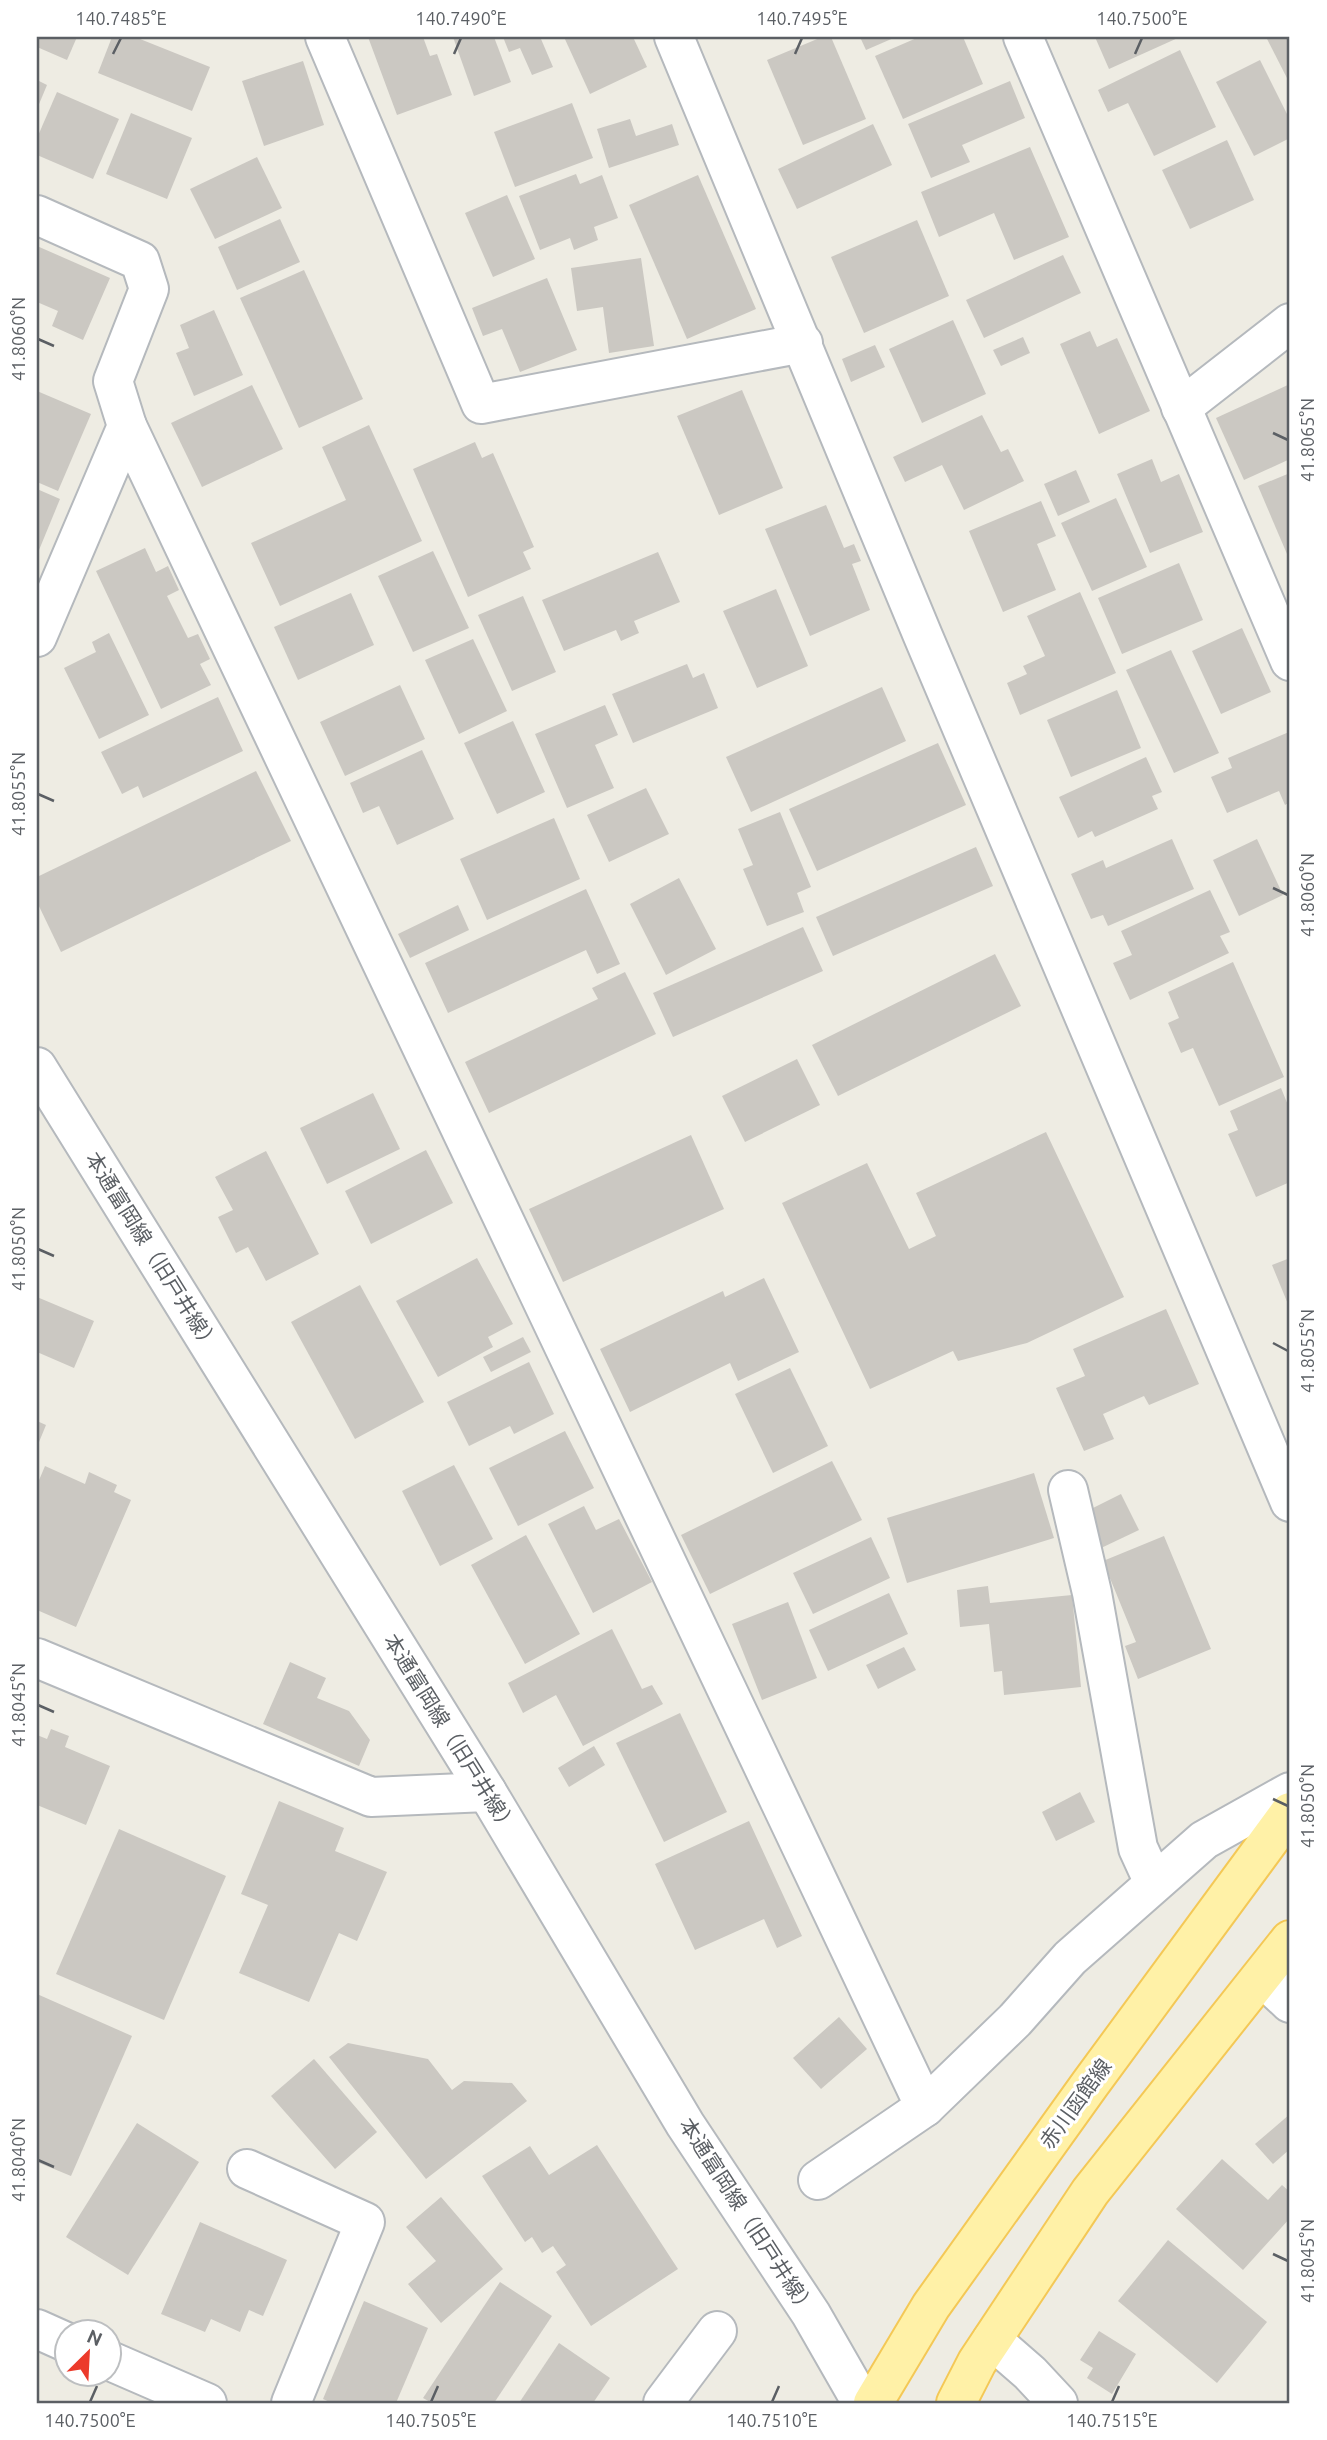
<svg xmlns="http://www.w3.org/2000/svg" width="1327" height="2440" font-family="Ubuntu,'Noto Sans JP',sans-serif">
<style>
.building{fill:#cbc8c2}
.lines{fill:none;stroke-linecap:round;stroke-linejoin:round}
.minor-casing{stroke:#b5b9bd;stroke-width:42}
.major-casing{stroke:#f4c856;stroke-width:42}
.minor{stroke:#fff;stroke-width:38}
.major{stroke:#fff1a7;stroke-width:38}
.ticks{fill:none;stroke:#5b5f64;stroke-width:2.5}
.labels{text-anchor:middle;stroke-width:6;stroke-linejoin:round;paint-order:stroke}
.street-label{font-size:21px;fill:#5b5f64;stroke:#fff}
.neatline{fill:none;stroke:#5b5f64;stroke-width:2.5}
.ticks-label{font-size:18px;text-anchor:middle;fill:#5b5f64}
</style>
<rect width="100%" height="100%" fill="#eeece3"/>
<!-- building -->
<g class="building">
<path d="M37,37H77L67,60L37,47Z"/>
<path d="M112,37H135L210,67L192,111L98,73Z"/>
<path d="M368,37H423L430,56L437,54L452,95L397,115Z"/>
<path d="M453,37H494L511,82L474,96Z"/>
<path d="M503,37H547L541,39L553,67L532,75L520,48L509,52Z"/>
<path d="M564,37H633L647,67L590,94Z"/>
<path d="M822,37H831L866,119L803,145L767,60Z"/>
<path d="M860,37H896L866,50Z"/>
<path d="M919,37H963L983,84L903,119L875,56Z"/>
<path d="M1095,37H1180L1109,69Z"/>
<path d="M1266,37H1290V84Z"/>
<path d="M1180,50L1216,127L1154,156L1128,103L1108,112L1098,90Z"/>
<path d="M1260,60L1290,120V138L1254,156L1216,82Z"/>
<path d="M303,61L324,125L264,146L242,81Z"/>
<path d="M37,80L47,85L37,109Z"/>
<path d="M1010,81L1025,118L962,145L970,162L931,178L908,124Z"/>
<path d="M57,92L119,119L93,179L37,155V138Z"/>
<path d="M572,103L593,158L515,187L494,132Z"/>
<path d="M131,113L192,138L167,199L106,174Z"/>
<path d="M630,119L636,136L672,124L679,145L609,168L597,129Z"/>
<path d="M873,124L892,165L797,209L778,169Z"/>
<path d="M1227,140L1254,200L1190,229L1162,170Z"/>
<path d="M1030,147L1069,237L1014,260L994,213L939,237L921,192Z"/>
<path d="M257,157L282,208L215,239L190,189Z"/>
<path d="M576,174L580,184L602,175L618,218L594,227L598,240L574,250L570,238L540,250L519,196Z"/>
<path d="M698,175L756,309L687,339L629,205Z"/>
<path d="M507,195L535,259L493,277L465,213Z"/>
<path d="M280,219L300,262L237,290L218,247Z"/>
<path d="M917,220L949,296L864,333L831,257Z"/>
<path d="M37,246L110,278L83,340L52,326L58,311L37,302Z"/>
<path d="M1063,255L1081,293L984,338L966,300Z"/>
<path d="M641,258L654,346L609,353L603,307L577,311L571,268Z"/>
<path d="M304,270L363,399L299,428L240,298Z"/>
<path d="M547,278L577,350L520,372L502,329L483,336L472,308Z"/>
<path d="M214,310L243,375L194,396L176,353L189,348L180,325Z"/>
<path d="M953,320L986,394L922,423L889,349Z"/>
<path d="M1090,331L1097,347L1117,338L1150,411L1099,434L1060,344Z"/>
<path d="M1023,337L1030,353L1001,366L993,350Z"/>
<path d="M875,345L885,367L851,382L842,359Z"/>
<path d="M1290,384V459L1244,480L1216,418Z"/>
<path d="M252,385L283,449L202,487L171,423Z"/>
<path d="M742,390L783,488L719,515L677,416Z"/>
<path d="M37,391L91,414L58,491L37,482Z"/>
<path d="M982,415L1001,452L1008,449L1024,481L964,510L942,465L905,482L893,457Z"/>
<path d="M369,425L422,541L280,606L251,543L346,500L322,447Z"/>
<path d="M475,442L482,458L493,453L534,547L523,552L531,569L468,597L413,469Z"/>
<path d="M1152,459L1161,482L1179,474L1203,532L1150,553L1117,474Z"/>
<path d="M1076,470L1090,502L1058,516L1044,484Z"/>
<path d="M1290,473V553L1287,554L1258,486Z"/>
<path d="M37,489L60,499L37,555Z"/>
<path d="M1116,498L1147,567L1092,591L1061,523Z"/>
<path d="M1041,501L1056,536L1037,544L1056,590L1003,612L969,531Z"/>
<path d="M826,505L844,548L854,544L861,561L852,564L870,610L810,636L765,529Z"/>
<path d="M145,548L156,572L168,566L179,590L167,596L188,638L198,634L210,659L200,664L211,685L161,709L96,571Z"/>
<path d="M433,551L469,628L413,652L378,576Z"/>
<path d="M658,552L680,602L634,621L639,633L621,641L616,630L564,651L542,600Z"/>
<path d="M1179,563L1203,620L1122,654L1098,598Z"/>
<path d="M776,589L808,666L757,688L723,611Z"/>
<path d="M1080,592L1116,673L1020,715L1007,683L1027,674L1023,666L1045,656L1027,616Z"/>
<path d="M351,593L374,645L298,680L274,627Z"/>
<path d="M523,596L556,672L512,691L478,615Z"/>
<path d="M1242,628L1271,692L1221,714L1192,651Z"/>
<path d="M109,633L149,715L99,739L64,668L96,652L92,642Z"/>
<path d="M473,639L507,711L459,734L425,660Z"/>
<path d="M1171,650L1219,753L1174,773L1126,670Z"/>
<path d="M687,664L693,678L704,673L718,708L633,743L612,694Z"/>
<path d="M400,685L425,739L345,776L320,722Z"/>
<path d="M882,687L906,741L751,812L726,757Z"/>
<path d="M1117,690L1141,748L1071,777L1047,720Z"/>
<path d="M218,697L243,751L143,798L138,786L122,794L101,752Z"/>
<path d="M605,705L618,735L595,745L614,788L567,808L535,734Z"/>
<path d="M513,721L545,792L497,814L464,743Z"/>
<path d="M1289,732L1290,802L1285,805L1279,791L1227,813L1211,777L1232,768L1228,758Z"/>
<path d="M938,743L966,805L817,871L789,809Z"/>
<path d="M422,750L454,819L397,845L379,806L363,813L350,783Z"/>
<path d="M1146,757L1162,792L1152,796L1158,809L1095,837L1092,831L1078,838L1059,797Z"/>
<path d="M256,771L291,841L61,952L37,902V877Z"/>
<path d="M646,788L669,834L609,862L587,815Z"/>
<path d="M780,812L811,887L797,893L804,912L767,926L743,869L753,865L738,829Z"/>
<path d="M554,818L580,879L487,920L460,859Z"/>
<path d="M1172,839L1194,889L1108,926L1103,915L1091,919L1071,874L1103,860L1106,868Z"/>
<path d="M1257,839L1283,895L1239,916L1213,860Z"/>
<path d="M976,847L993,886L833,956L816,917Z"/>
<path d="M679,878L716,949L666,975L630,904Z"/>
<path d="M586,889L620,964L597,974L586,950L448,1013L425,963Z"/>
<path d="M1210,890L1230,932L1220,936L1229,953L1130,1000L1113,963L1132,955L1121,931Z"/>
<path d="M458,905L469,930L410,958L398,934Z"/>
<path d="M803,927L823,971L673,1037L653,993Z"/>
<path d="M995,954L1021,1006L838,1096L812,1045Z"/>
<path d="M1233,962L1284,1077L1219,1106L1193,1048L1181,1053L1168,1023L1179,1018L1168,992Z"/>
<path d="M625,972L656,1034L489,1113L465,1062L598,999L592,988Z"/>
<path d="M797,1059L820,1105L745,1142L722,1096Z"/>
<path d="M1281,1088L1290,1110V1182L1256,1197L1228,1134L1238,1130L1230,1111Z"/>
<path d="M373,1093L400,1149L327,1184L300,1128Z"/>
<path d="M1046,1132L1124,1297L1027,1343L958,1361L953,1351L870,1389L782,1203L867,1163L909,1249L936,1236L916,1193Z"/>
<path d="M691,1135L724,1209L563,1282L529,1209Z"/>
<path d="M426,1150L453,1203L371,1244L345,1191Z"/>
<path d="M266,1151L319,1254L266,1281L248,1247L236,1253L218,1217L233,1210L215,1177Z"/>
<path d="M477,1258L513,1324L488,1337L493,1347L438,1377L396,1301Z"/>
<path d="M1290,1258V1309L1272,1265Z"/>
<path d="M764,1278L799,1352L738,1381L730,1363L630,1412L600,1349L723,1291L725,1297Z"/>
<path d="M360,1285L424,1402L355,1439L291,1322Z"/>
<path d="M37,1297L94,1321L74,1368L37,1352Z"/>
<path d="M1166,1309L1199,1384L1149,1405L1144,1396L1103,1414L1114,1439L1084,1451L1056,1388L1085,1376L1073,1349Z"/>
<path d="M523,1337L531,1352L491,1372L483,1357Z"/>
<path d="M529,1362L554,1414L514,1434L510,1426L469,1446L447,1402Z"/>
<path d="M790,1368L828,1446L773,1473L735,1394Z"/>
<path d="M37,1421L46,1425L37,1447Z"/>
<path d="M565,1431L594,1488L518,1526L489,1468Z"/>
<path d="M832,1461L862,1520L710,1594L681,1535Z"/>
<path d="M454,1465L493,1539L440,1566L402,1491Z"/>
<path d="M45,1466L85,1484L89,1472L117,1485L114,1492L131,1500L76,1627L37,1610V1485Z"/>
<path d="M1034,1473L1054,1538L907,1583L887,1518Z"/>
<path d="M1121,1494L1139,1530L1099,1549L1081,1514Z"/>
<path d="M584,1506L596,1530L619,1519L652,1582L593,1613L548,1524Z"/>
<path d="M526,1535L580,1634L525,1664L471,1565Z"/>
<path d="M1164,1536L1211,1649L1138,1679L1125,1646L1136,1642L1103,1561Z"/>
<path d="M871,1537L890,1578L813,1614L793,1573Z"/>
<path d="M988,1586L990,1603L1072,1595L1081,1687L1004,1695L1002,1671L994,1672L989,1624L960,1627L957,1590Z"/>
<path d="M889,1593L908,1634L828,1671L809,1630Z"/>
<path d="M788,1602L817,1678L762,1700L732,1624Z"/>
<path d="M612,1629L642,1689L652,1685L663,1704L583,1746L556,1695L523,1713L508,1683Z"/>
<path d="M904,1647L916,1670L878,1689L866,1665Z"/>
<path d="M290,1662L326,1678L317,1698L349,1711L370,1740L359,1766L263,1724Z"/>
<path d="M680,1713L727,1812L664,1842L616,1743Z"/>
<path d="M51,1729L69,1736L65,1747L110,1766L86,1825L37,1805V1735L47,1739Z"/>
<path d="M594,1746L605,1765L569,1787L558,1768Z"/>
<path d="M1080,1792L1095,1822L1056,1841L1042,1812Z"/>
<path d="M279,1801L344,1828L335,1851L387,1872L357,1941L339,1933L309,2002L239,1973L268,1905L241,1894Z"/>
<path d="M749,1821L802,1936L777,1948L764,1919L695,1950L655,1864Z"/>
<path d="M119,1829L226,1876L164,2020L56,1974Z"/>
<path d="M37,1994L132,2036L71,2176L37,2162Z"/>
<path d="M839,2017L867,2049L821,2089L793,2058Z"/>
<path d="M348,2043L428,2059L452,2090L464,2081L512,2083L527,2101L426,2179L329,2057Z"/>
<path d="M314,2059L377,2132L335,2169L271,2096Z"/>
<path d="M1290,2114V2149L1273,2164L1255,2144Z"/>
<path d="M137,2123L199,2162L128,2275L66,2237Z"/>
<path d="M597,2145L678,2269L591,2326L556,2272L566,2265L553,2246L542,2253L532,2237L525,2242L482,2176L530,2146L549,2175Z"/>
<path d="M1222,2159L1268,2200L1282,2185L1290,2192V2218L1243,2270L1176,2209Z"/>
<path d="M441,2197L503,2269L441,2323L408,2284L436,2261L406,2227Z"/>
<path d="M200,2222L287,2260L263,2316L249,2310L240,2332L211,2319L205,2332L161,2314Z"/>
<path d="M1168,2240L1267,2322L1217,2383L1118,2301Z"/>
<path d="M500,2282L552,2316L494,2403H432L423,2398Z"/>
<path d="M364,2301L428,2328L396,2403H332L323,2399Z"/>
<path d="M1099,2331L1136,2354L1112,2394L1087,2378L1093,2368L1080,2360Z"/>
<path d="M559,2343L610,2378L593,2403H519Z"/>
</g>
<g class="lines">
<!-- minor casing -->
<g class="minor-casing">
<g id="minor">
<path d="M325,37L481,404L803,343"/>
<path d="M674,37L923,636L1290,1502"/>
<path d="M1023,37L1290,661"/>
<path d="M37,215L140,261L149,289L113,381L127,426L37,637"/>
<path d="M1181,408L1290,323"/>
<path d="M127,426L925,2107"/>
<path d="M37,1067L487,1792L685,2124L811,2314L862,2403"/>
<path d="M1068,1490L1092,1593L1138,1848L1154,1883"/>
<path d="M37,1658L371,1797L487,1792"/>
<path d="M1262,1977L1290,2003"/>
<path d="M247,2169L365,2222L291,2403"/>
<path d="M818,2180L925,2107L1015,2020L1070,1958L1204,1840L1290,1792"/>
<path d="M37,2329L66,2342"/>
<path d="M992,2340L1030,2373L1058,2403"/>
<path d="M108,2360L207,2403"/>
<path d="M663,2403L717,2331"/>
</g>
</g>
<!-- major casing -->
<g class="major-casing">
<g id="major">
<path d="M873,2403L931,2306L1090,2084L1290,1812"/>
<path d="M956,2403L977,2362L1090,2192L1290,1940"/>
</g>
</g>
<!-- minor -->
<use href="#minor" class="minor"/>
<!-- major -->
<use href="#major" class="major"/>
</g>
<!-- ticks -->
<path class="ticks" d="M113,54L121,38M454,54L461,38M795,54L802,38M1135,54L1142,38M38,339L54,346M1273,433L1288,440M38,794L54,801M1273,888L1288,895M38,1249L54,1256M1273,1343L1288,1351M38,1705L54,1712M1273,1799L1288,1806M38,2160L54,2167M1273,2254L1288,2261M90,2402L97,2386M431,2402L438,2386M772,2402L779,2386M1112,2402L1119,2386"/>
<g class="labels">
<!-- street labels -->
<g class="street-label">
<text transform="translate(152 1252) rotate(58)" y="7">本通富岡線（旧戸井線）</text>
<text transform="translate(450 1734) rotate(58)" y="7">本通富岡線（旧戸井線）</text>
<text transform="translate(1076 2104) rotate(-54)" y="7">赤川函館線</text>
<text transform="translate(747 2217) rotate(57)" y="7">本通富岡線（旧戸井線）</text>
</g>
</g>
<!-- border -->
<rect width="1327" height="2440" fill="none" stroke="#ffffff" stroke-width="77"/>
<!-- north arrow -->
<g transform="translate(88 2353) rotate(24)"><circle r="33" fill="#ffffff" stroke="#bdbfc1" stroke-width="2"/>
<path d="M0-5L12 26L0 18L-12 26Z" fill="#ec3a2b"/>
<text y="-10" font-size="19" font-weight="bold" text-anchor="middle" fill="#5b5f64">N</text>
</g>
<rect x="38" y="38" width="1250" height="2364" class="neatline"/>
<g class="ticks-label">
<text x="121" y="25">140.7485°E</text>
<text x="461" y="25">140.7490°E</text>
<text x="802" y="25">140.7495°E</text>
<text x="1142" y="25">140.7500°E</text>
<text transform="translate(19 339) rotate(-90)" y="6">41.8060°N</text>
<text transform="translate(1308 440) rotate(-90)" y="6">41.8065°N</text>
<text transform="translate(19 794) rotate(-90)" y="6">41.8055°N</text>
<text transform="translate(1308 895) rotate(-90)" y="6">41.8060°N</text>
<text transform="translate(19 1249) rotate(-90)" y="6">41.8050°N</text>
<text transform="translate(1308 1351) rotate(-90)" y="6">41.8055°N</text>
<text transform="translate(19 1705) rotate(-90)" y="6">41.8045°N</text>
<text transform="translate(1308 1806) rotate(-90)" y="6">41.8050°N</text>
<text transform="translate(19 2160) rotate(-90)" y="6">41.8040°N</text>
<text transform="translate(1308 2261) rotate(-90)" y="6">41.8045°N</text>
<text x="90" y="2427">140.7500°E</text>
<text x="431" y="2427">140.7505°E</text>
<text x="772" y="2427">140.7510°E</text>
<text x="1112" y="2427">140.7515°E</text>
</g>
</svg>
